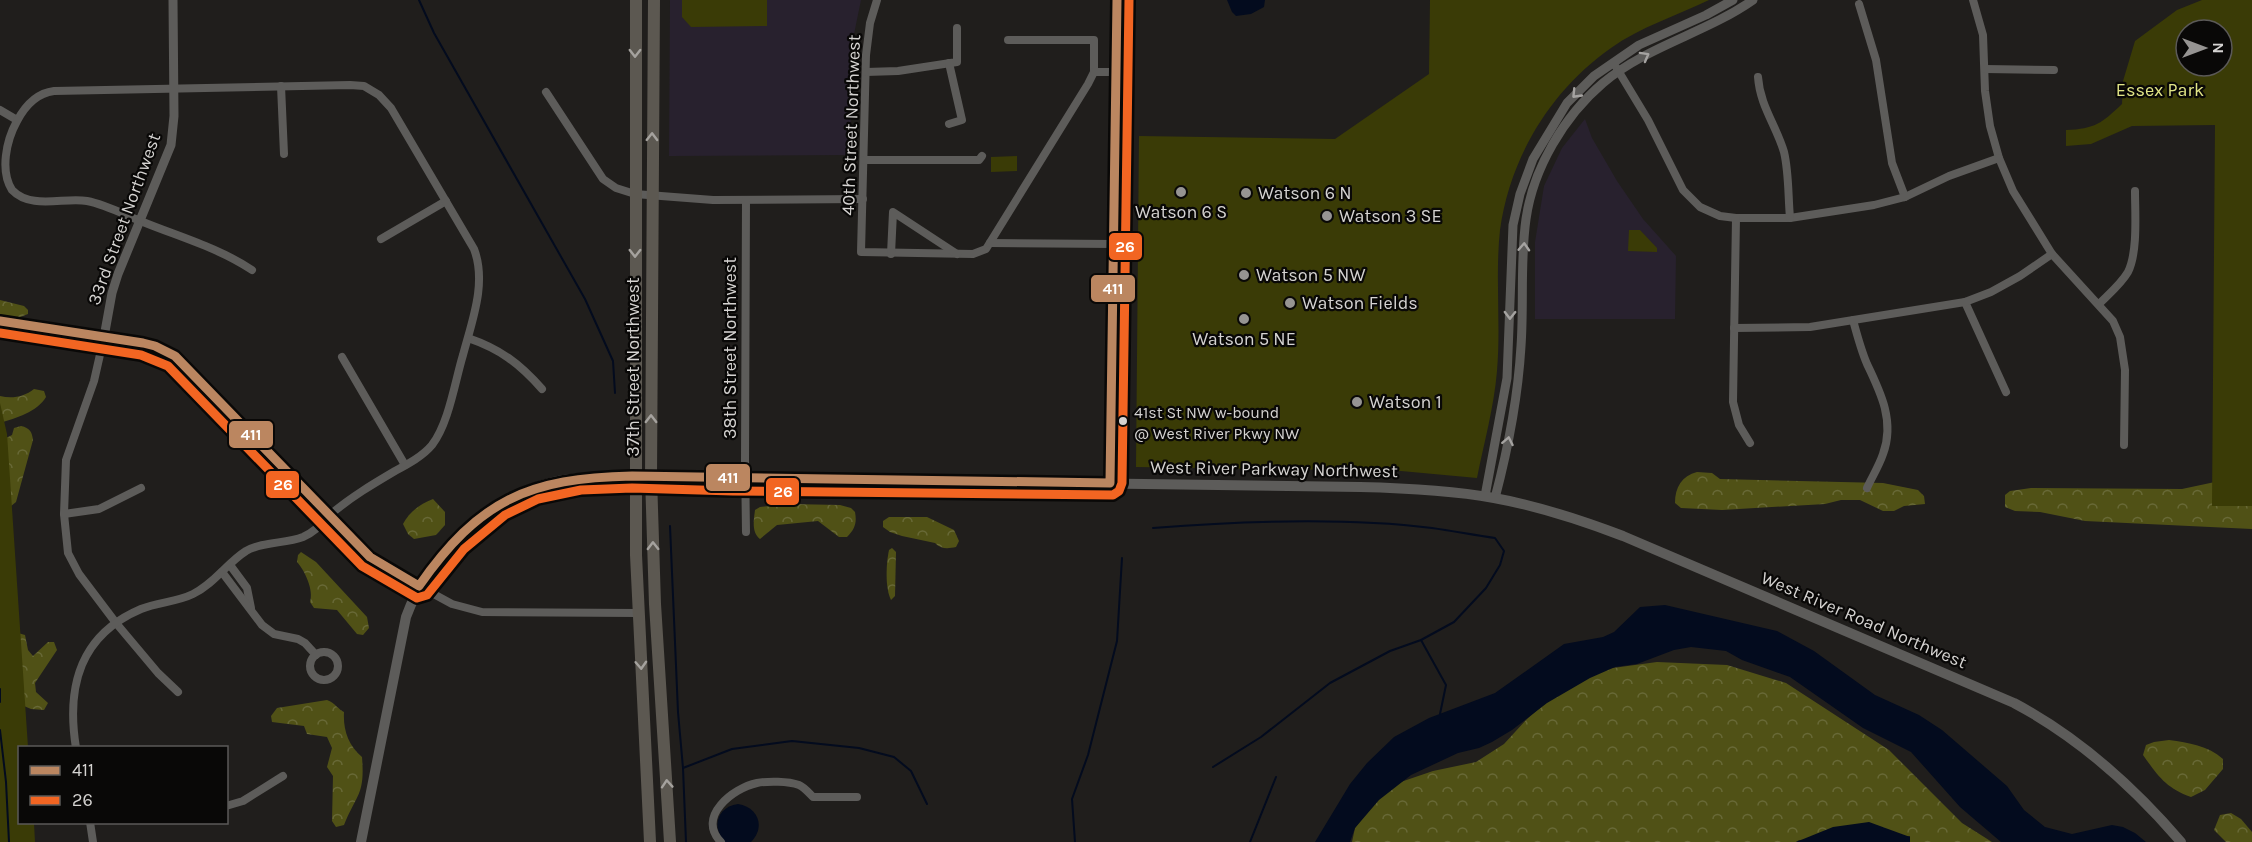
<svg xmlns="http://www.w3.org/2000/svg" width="2252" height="842" font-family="Karla,sans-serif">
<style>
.education{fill:#28212e}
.forest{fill:url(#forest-crowns)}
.green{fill:#3a3b06;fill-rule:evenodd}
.water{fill:#030b1e}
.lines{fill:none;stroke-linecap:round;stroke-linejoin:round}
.stream{stroke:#030b1e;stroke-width:2}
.minor{stroke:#5d5c5a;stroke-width:8}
.tertiary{stroke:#5d5c5a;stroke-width:9}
.secondary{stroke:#5d5c5a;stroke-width:10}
.primary{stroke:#5c5851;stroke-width:12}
.bus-1-casing{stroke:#090807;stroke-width:14}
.bus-2-casing{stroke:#090807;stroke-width:14}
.bus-1{stroke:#bb8660;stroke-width:9}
.bus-2{stroke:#f26522;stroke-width:9}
.oneway{stroke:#a5a29e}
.oneway2{stroke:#a5a3a1}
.poi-dot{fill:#969492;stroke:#090807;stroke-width:2}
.bus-dot{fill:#d5d3d1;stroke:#090807;stroke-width:2}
.labels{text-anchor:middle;stroke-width:4.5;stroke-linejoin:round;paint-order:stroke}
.bus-label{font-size:16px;fill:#d5d3d1;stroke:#090807;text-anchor:start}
.park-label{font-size:18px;fill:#e1e586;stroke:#090807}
.street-label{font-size:18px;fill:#d5d3d1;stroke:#090807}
.poi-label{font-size:18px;fill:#d5d3d1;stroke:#090807;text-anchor:start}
.line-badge{stroke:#090807;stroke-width:2}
.badge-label{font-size:16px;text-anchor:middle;font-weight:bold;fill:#fff}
</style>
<defs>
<pattern id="forest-crowns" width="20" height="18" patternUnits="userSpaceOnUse" patternTransform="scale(1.5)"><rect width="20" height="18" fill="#505116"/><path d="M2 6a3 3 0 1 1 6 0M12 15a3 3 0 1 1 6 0" fill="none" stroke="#686937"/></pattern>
</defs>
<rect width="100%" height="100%" fill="#201e1c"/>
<!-- education -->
<g class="education">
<path d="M670,0H861L852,44L850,155L669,156Z"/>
<path d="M1585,119L1592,138L1617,181L1643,219L1676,256L1675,319H1535V242L1544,186L1562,148Z"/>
</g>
<!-- forest -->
<g class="forest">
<path d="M0,300L24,306L28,310V314L15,319L0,317Z"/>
<path d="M34,389L44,391L46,397C37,412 16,418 0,423V396C12,399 24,397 34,389Z"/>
<path d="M21,426C30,428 32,432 33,440L16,502L5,511L0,441L12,435L14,428Z"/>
<path d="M1697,472L1712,473L1720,479L1883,483L1918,490L1924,496L1925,504L1904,506L1894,511H1883L1860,500H1841L1825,504L1722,510L1681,508L1675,503C1675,487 1682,476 1697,472Z"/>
<path d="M2252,478V529L2085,521L2040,512L2015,511L2005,507V495L2010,491L2031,488L2182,489L2229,479Z"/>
<path d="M433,499L445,512V525L436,535L414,539L408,534L403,524C409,512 420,504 433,499Z"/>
<path d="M790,504L840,505L851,508L855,512C857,523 855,529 847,537H839L818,521L777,525L760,539C751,532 754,519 755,510L760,507Z"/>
<path d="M889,517H927L954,530L959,541L956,547C947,549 941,549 935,543L902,536L890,532L883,527V521Z"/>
<path d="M892,548L896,552L895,596L891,600C885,588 886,564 889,550Z"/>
<path d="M301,552L316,562L367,617L369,628L363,635L357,634L337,610L314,608L310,602C314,590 305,571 297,562L298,555Z"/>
<path d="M18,633L25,635L28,650L33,656L48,642H54L57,650L35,683L36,692L48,703L44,710L31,709L24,706Z"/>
<path d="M1657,662L1727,665L1786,683L1889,750L1962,823L1992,842H1910V836L1799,840L1796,842H1352L1355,828L1386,787L1433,771L1476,762L1504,744L1527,719L1559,691L1591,671Z"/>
<path d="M327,700C335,703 339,710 344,712C343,730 348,745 362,757C365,795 357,793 344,825L336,827L332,821L333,776L327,767L332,748L327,737L307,734L304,726L272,722L271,716L277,708Z"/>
<path d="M2169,740C2189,743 2207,745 2223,759V769L2205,790L2191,797C2166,788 2158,776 2143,755L2146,745L2154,742Z"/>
<path d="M2231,813L2241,819L2252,832V842H2226L2214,830L2220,815Z"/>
</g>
<!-- green -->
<g class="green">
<path d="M682,0H767V26L691,27L682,17Z"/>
<path d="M1430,0H1709C1676,16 1640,27 1611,48C1551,90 1510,157 1500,230C1495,276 1501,325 1497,371C1494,407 1484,443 1477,478L1401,471L1136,467L1139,136L1335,139L1429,74Z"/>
<path d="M2202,0H2252V506H2212L2215,125L2132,126L2091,144L2066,146V130C2095,129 2102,123 2122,104L2123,81L2135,41L2177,10ZM2186,30H2222V66H2186Z"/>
<path d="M1017,156V171L991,172V157Z"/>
<path d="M1629,230H1640L1657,248V252L1628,251Z"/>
<path d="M0,403L7,434L28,747L20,748V822L34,823L35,842H0Z"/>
</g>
<!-- water -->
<g class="water">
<path d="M1227,0H1265L1264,7L1251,14L1236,16L1232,12Z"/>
<path d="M1665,605L1777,631L1814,651L1875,695L1919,715L1942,730L2007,786L2024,810L2045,827L2072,834L2112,825L2123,827L2135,833L2146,842H2001L1960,807L1911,752L1863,728L1790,677L1742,660L1726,651L1691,647L1674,650L1637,664L1615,667L1590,678L1547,703L1512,730L1492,742L1479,748L1458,753L1411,775L1379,800L1355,828L1350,842H1315L1350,784L1367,763L1394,737L1429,718L1495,693L1564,644L1603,637L1614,632L1640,607Z"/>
<path d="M738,804C758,807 766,827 751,842H725C711,827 717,807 738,804Z"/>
<path d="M1869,822L1910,837V842H1796L1833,827Z"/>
</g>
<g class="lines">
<!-- stream -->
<g class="stream">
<path d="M419,0L434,33L585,299L613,361L615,393"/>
<path d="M670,526L678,712L683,768L686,842"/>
<path d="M1153,528C1242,521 1343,517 1432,528C1453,531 1474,535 1495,538L1504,551L1500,565L1486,588L1454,622L1421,640L1390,651L1330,683L1261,737L1213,767"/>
<path d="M1421,640L1446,685L1440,714"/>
<path d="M0,689V702"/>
<path d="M0,730L6,782L9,842"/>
<path d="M683,768L732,749L792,741L859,748L894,757L911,771L927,804"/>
<path d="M1075,842L1072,799L1088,755L1117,641L1122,558"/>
<path d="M1250,842L1276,777"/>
</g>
<!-- minor -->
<g class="minor">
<path d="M877,0L870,23L866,55L861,252L973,254L986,249L1088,84L1094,72V40H1008"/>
<path d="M1973,0L1983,35L1985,91L1990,126L1999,158L2013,191L2052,254L2113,321L2120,337L2125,370L2124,445"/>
<path d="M1859,4L1876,60L1892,163L1905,197"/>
<path d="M1616,67L1648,120L1683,190L1700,207L1720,216L1736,218H1790L1874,205L1905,197L1949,176L1999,158"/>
<path d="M1985,69L2054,70"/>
<path d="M866,72L898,71L957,62V28"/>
<path d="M1094,72H1116"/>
<path d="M1758,77C1760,106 1776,125 1784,152C1789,173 1788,196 1790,218"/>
<path d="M281,86L284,154"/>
<path d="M546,92L603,179L616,188L635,194L713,200L863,199"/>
<path d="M0,110L17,120"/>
<path d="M949,124L962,120L949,63"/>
<path d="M864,160H979L982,156"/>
<path d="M746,200L745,461L746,532"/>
<path d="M1736,218L1733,402L1739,425L1750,443"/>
<path d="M381,239L446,201"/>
<path d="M990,243L1114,244"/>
<path d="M891,254L893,212L957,254"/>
<path d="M1965,302L2006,392"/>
<path d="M2099,304C2109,294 2121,284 2128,272C2138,252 2135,213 2135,191"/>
<path d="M1853,320C1857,335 1861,350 1867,364C1881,393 1895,422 1883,454C1879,466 1872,477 1867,488"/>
<path d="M1734,328L1810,327L1965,302L1991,292L2020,276L2052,254"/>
<path d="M104,337L94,381L66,460L64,514L68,553L79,574L116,623L158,673L178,692"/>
<path d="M468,338C500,349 519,363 542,389"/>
<path d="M342,357L405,465"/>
<path d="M64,514L99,509L141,488"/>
<path d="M230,565L247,588L251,608"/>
<path d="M222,572L262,625L274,634L298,639L305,643L316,655"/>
<path d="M419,586L452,604L482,612L638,613"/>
<circle cx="324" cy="666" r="14"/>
<path d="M76,748C66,686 80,635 141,609C158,602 177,602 193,594C214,584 227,563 246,551C264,541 285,544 303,537C315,532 322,523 331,514C351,497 373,484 395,471C408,464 423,456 432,445C449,423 455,381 463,355C472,321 487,283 474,249L391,108L379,95L364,86L350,85L54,91C37,93 25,106 17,121C6,141 0,171 12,190C31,210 64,197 87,201C107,205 125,215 143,222C180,237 219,248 252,270"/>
<path d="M226,806L243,801L283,776"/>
<path d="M90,822L93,842"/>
<path d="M721,842C696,817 733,788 757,783C768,781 788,781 799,785C804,787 809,793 813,797H857"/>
</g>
<!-- tertiary -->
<g class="tertiary">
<path d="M0,321L143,343L155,346L175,356L370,557L419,586"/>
<path d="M104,337L112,293L118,274L171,145L174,116L173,0"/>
<path d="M1485,496L1507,378L1513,225L1520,194L1533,159L1567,103L1594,76L1639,45L1706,15L1733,0"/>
<path d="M1495,498C1508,449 1518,397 1521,346C1524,304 1520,261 1526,219C1533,169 1564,116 1603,83C1647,46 1706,33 1753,0"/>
</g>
<!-- secondary -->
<g class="secondary">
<path d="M1110,483L1117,0"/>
<path d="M361,842L406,617C430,552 485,499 553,482C579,476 608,478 635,477L1360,487C1405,488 1450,490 1494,498C1539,506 1581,520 1623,536L2014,703C2080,738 2133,786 2181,842"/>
</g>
<!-- primary -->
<g class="primary">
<path d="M636,0V555L650,842"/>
<path d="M654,0L651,477L655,604L670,842"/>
</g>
<!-- bus-1 casing -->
<g class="bus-1-casing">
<path id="bus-1" d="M0,321L143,343L155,346L175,356L370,557L419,586C479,500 529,478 632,476L1110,483L1117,0"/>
</g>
<!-- bus-2 casing -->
<g class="bus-2-casing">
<path id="bus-2" d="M0,333L141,355L168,366L362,566L417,598L427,595L464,549L505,515L538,499L581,490L632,488L733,491L1113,495L1119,491L1122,483L1129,0"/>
</g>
<!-- bus-1 -->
<use href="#bus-1" class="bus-1"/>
<!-- bus-2 -->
<use href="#bus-2" class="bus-2"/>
</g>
<!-- one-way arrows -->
<defs><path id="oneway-chevron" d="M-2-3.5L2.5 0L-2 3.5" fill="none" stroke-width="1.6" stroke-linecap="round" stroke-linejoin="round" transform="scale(1.5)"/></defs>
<g class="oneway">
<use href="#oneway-chevron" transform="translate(635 53) rotate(90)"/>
<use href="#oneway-chevron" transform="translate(652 137) rotate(-89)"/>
<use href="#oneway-chevron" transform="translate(635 253) rotate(90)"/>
<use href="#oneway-chevron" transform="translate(651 419) rotate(-90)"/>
<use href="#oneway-chevron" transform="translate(653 546) rotate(-91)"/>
<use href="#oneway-chevron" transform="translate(641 665) rotate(87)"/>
<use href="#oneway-chevron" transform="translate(667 784) rotate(-94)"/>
</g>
<g class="oneway2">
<use href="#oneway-chevron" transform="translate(1645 56) rotate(-29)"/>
<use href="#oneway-chevron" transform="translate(1576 94) rotate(134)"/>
<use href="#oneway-chevron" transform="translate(1524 247) rotate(-87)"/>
<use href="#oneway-chevron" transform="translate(1510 315) rotate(91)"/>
<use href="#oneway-chevron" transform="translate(1508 441) rotate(-79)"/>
</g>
<!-- markers -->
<g class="poi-dot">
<circle cx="1181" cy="192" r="6"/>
<circle cx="1246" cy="193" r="6"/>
<circle cx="1327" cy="216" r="6"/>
<circle cx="1244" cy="275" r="6"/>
<circle cx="1290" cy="303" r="6"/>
<circle cx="1244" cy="319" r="6"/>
<circle cx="1357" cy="402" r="6"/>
</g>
<circle class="bus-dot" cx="1123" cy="421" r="5"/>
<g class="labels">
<!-- bus labels -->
<g class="bus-label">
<text x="1134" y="418">41st St NW w-bound<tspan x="1134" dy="21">@ West River Pkwy NW</tspan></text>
</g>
<!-- park labels -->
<g class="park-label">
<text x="2160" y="96">Essex Park</text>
</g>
<!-- street labels -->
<g class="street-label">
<text transform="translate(851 125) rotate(-88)" y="6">40th Street Northwest</text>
<text transform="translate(124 219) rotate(-70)" y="6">33rd Street Northwest</text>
<text transform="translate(730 348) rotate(-90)" y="6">38th Street Northwest</text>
<text transform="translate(633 367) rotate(-90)" y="6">37th Street Northwest</text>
<text transform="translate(1274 469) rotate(1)" y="6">West River Parkway Northwest</text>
<text transform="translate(1864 620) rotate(23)" y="6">West River Road Northwest</text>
</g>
<!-- poi labels -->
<g class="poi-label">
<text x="1258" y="199">Watson 6 N</text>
<text x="1181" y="218" text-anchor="middle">Watson 6 S</text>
<text x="1339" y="222">Watson 3 SE</text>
<text x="1256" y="281">Watson 5 NW</text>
<text x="1302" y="309">Watson Fields</text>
<text x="1244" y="345" text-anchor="middle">Watson 5 NE</text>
<text x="1369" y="408">Watson 1</text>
</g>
</g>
<g class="line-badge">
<rect x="1108" y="232" width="35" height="29" rx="6" fill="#f26522"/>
<rect x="1090" y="274" width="46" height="29" rx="6" fill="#bb8660"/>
<rect x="228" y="420" width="46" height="29" rx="6" fill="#bb8660"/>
<rect x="705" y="463" width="46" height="29" rx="6" fill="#bb8660"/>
<rect x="265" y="470" width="35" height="29" rx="6" fill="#f26522"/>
<rect x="765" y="477" width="35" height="29" rx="6" fill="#f26522"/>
</g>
<g class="badge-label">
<text x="1125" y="252">26</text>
<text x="1113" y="294">411</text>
<text x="251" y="440">411</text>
<text x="728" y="483">411</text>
<text x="283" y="490">26</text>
<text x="783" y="497">26</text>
</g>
<!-- legend -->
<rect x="18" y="746" width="210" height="78" fill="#090807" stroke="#5b5958" stroke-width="1.5"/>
<rect x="30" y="766" width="30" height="9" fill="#bb8660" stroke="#5b5958" stroke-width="1.5"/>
<text x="72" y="776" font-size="18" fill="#d5d3d1">411</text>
<rect x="30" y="796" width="30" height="9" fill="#f26522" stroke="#5b5958" stroke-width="1.5"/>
<text x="72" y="806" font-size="18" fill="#d5d3d1">26</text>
<!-- north arrow -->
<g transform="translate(2204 48) rotate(90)"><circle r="28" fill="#090807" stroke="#5b5958" stroke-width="1.5"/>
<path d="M0-4.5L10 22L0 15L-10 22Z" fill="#969492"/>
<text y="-9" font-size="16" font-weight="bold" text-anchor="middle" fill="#d5d3d1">N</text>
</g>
</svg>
